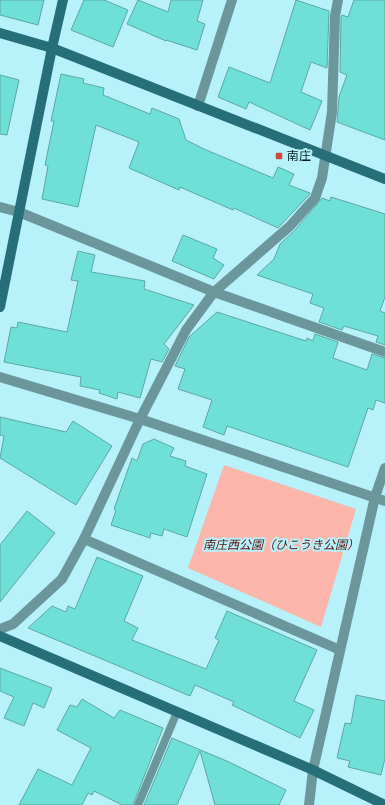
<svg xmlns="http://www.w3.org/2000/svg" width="385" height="805" font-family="'IBM Plex Serif','Noto Sans JP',serif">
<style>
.green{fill:#fbb5ab}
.building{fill:#6ee0d7;stroke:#5ca7a0}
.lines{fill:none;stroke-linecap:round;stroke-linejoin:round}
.lane{stroke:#6b969c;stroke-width:8}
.street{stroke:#6b969c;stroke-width:10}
.secondary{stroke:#266e78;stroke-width:10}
.poi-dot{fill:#d2453a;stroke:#b7f2fb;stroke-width:1.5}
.labels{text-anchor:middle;stroke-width:4;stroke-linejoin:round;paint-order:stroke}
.poi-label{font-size:12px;fill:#001c21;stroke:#b7f2fb;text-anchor:start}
.park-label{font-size:12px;font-style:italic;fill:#5b100d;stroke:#b7f2fb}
</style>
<rect width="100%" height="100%" fill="#b7f2fb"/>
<!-- green -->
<path class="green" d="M224,465L356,509L321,627L188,568Z"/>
<!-- building -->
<g class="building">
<path d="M0,0H44L38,25L0,15Z"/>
<path d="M84,0H104L128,10L113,47L71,30Z"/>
<path d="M138,0L168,12L171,0H203L197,21L205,24L197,50L166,40V41L127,24Z"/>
<path d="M296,0L329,11L327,68L311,62L301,92L322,101L310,130L249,102L246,109L218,97L229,67L270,83Z"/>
<path d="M354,0H385V140L337,122L339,97L347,75L340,72L341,17L342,15L348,17Z"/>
<path d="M61,74L84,79L83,83L104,88L103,95L150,114L152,108L179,119L186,140L204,149L273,178L278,167L294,174L289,185L310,193L309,195L278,228L234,208L233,210L180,187L179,190L129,168L139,142L96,125L78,207L42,199L48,166L45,165L54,121H51Z"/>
<path d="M0,75L19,80L7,135L0,134Z"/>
<path d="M331,197L385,214V297L380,311L385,313V345L376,342L378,336L344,326L342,330L319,322L324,308L310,303L313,294L257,275L274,259L280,244L295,230L322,198L330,201Z"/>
<path d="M183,235L217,249L213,258L224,265L214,279L172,261Z"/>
<path d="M78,251L95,255L91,272L145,281L144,289L194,305L164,344L169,349L162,362L151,359L140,398L118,392L117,399L99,393L100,390L80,386L81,377L4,362L11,327L17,328L18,322L67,332L78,281L71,280Z"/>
<path d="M217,312L306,341L307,338L313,341L315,334L338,342L333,358L367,370L372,354L385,358V403L376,400L373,410L368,408L348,467L227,426L224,435L203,427L212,400L178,389L185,369L175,366L189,337Z"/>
<path d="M0,417L66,432L73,421L112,446L76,505L0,458L4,436L0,435Z"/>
<path d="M154,439L174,448L170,456L186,461L185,466L207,474L187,537L164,529L162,536L151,533L150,538L111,525L116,510L114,509L132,458L137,461L143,444Z"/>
<path d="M27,511L55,533L0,602V545Z"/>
<path d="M97,557L143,576L124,621L138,628L132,640L206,669L219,640L215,638L227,611L317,650L294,701L314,710L300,738L232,705L234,702L195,685L190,696L28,628L52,606L66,612L68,606L75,609Z"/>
<path d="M0,668L52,688L44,708L33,703L24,726L4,718L14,697L0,691Z"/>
<path d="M356,695L385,701V758L381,775L348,767L350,761L337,758L345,723L351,724Z"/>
<path d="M82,699L114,718L120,710L163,728L133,805H122L94,791L92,795L88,793L82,805H19L38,769L72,785L91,748L57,730L70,705L77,707Z"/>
<path d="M172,738L229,762L286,790L279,805H215L200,751L177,805H144Z"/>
</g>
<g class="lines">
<!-- lane -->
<path class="lane" d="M138,805L177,712"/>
<!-- street -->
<g class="street">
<path d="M198,106L232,0"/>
<path d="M0,207L19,212L214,292L385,352"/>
<path d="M0,377L140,419L385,501"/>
<path d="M84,539L340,650"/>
<path d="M0,629L13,624L62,579L84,539L140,419L186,330L214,292L290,226L315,198L322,178L332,112L335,16L338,0"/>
<path d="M309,805L313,770L375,497L385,468"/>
</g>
<!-- secondary -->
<g class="secondary">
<path d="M0,33L52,48L385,179"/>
<path d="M0,307L52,48L63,0"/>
<path d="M0,636L313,770L385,805"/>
</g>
</g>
<!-- markers -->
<rect class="poi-dot" x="275" y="152" width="8" height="8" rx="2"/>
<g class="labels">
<!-- poi labels -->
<g class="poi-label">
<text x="287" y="160">南庄</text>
</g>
<!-- park labels -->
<g class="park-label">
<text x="281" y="549">南庄西公園（ひこうき公園）</text>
</g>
</g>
</svg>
